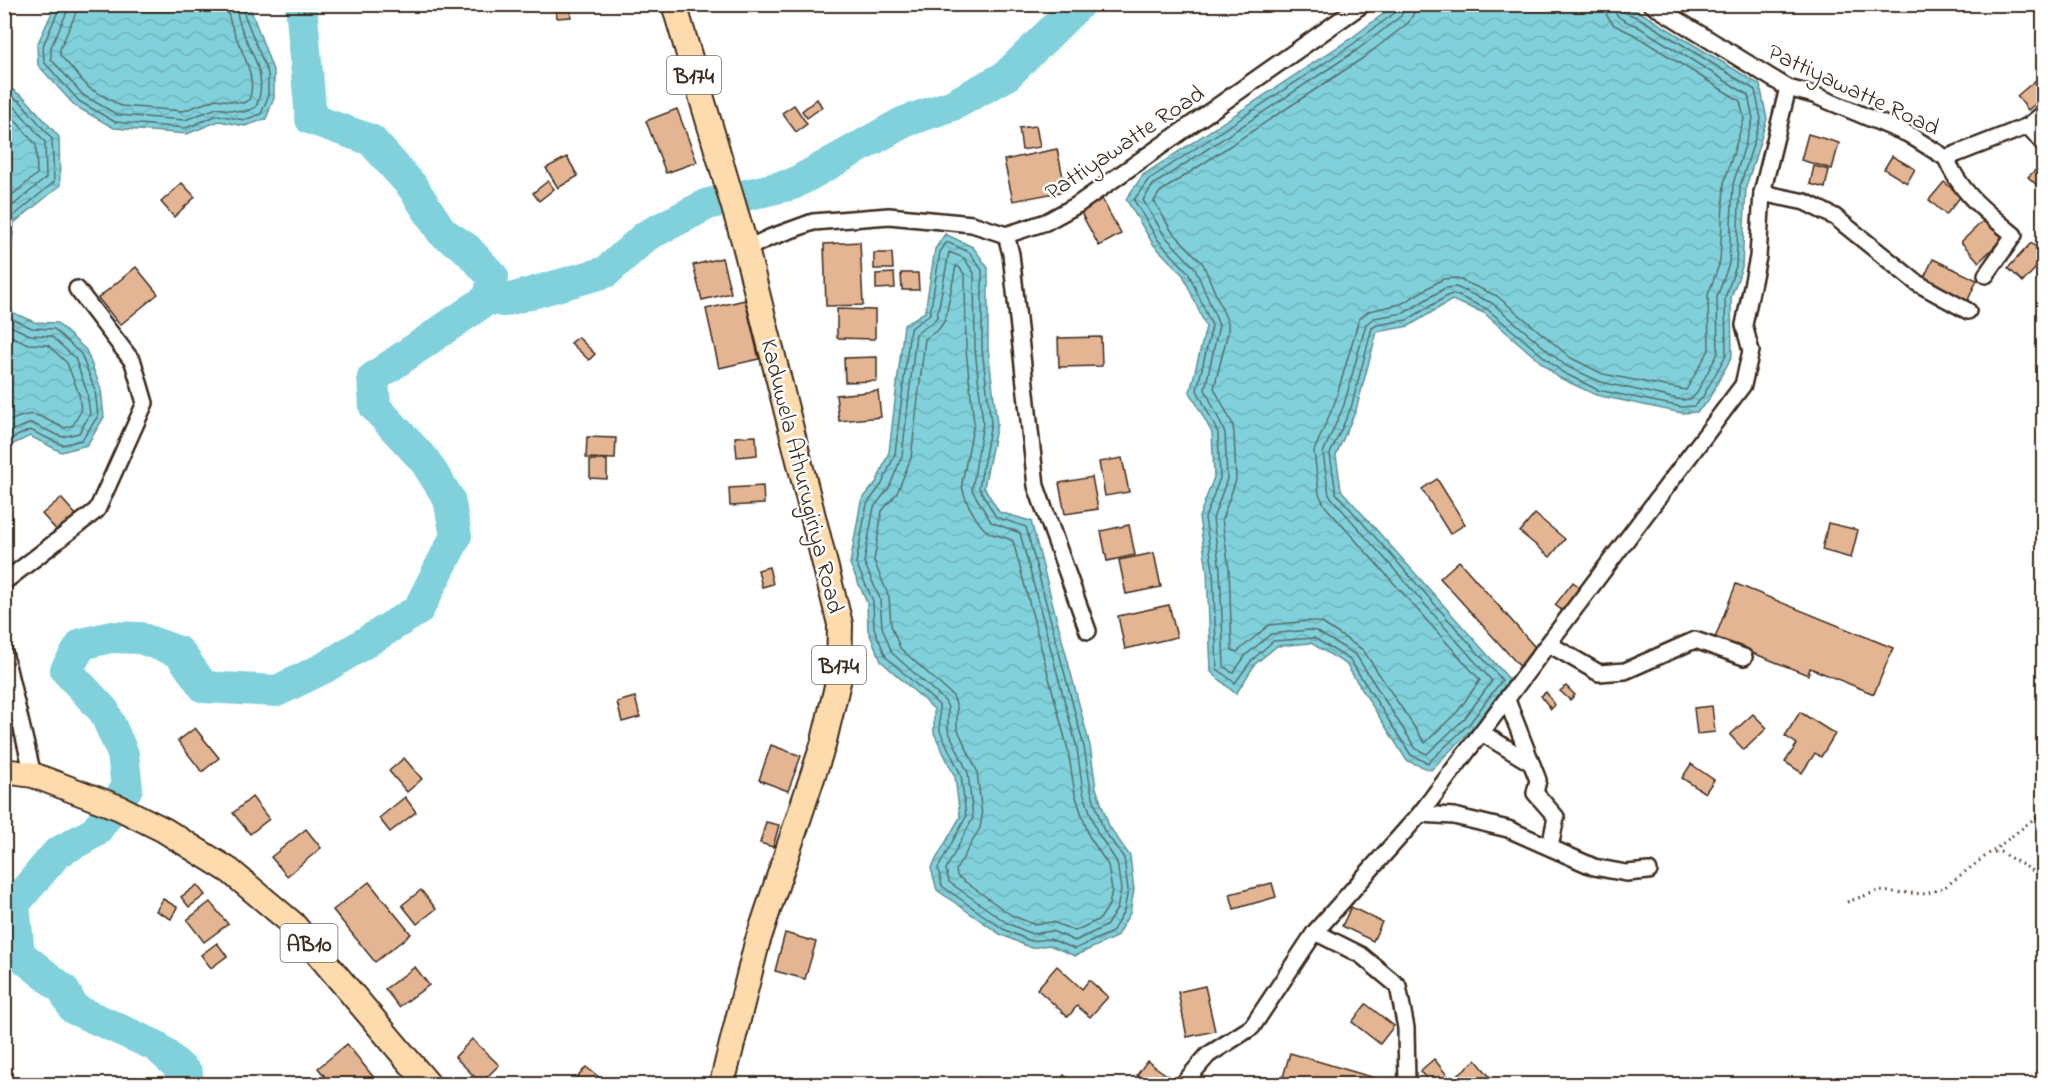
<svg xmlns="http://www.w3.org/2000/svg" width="2048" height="1089" font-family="'Indie Flower',sans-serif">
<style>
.water{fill:url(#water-waves);stroke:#658e90;stroke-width:1.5}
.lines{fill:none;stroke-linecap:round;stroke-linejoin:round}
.shore{stroke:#576d6a;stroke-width:1.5}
.river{stroke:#81d1dc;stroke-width:32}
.building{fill:#e3b593;stroke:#3b2a1e;stroke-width:1.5}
.street-casing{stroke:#3b2a1e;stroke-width:20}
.primary-casing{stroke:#3b2a1e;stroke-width:28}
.path{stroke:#3b2a1e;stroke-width:3;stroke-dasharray:1.5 4.5;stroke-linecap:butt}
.street{stroke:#fff;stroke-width:15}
.primary{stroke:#fedbac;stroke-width:24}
.labels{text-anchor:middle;stroke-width:5;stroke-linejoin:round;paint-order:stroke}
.shield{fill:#fff;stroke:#766a62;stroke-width:1.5}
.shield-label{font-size:22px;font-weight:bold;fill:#3b2a1e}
.street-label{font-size:24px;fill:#3b2a1e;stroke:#fff}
</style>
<defs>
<pattern id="water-waves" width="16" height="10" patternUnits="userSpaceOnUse" patternTransform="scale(1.5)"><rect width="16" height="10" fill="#81d1dc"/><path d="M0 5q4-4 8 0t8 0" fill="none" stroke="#70b4bc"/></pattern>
</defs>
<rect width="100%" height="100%" fill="#fff"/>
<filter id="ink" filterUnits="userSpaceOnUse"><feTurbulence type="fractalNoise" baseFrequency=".0167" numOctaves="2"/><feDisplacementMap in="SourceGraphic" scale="12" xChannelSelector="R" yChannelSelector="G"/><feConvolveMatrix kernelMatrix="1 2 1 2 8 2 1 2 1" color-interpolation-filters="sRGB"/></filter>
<g filter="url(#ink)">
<!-- water -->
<g class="water">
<path d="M56,4L249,5L274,73V98L266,119L245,126L219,121L187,134L114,128L75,106L38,65L37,45Z"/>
<path d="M1395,5H1621L1643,14L1760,85L1767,119L1746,187L1742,267L1731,298L1732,356L1707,402L1697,412L1682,413L1596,395L1558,377L1484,313L1452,300L1409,326L1377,332L1356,410L1336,455L1341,490L1510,680L1475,726L1431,770L1407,761L1346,664L1311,643L1277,646L1255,664L1236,694L1211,672L1207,571L1199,517L1214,477L1212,433L1190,392L1206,327L1183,275L1153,244L1126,199L1143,175L1350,39Z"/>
<path d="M5,85L25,98L59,137L60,186L14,223L5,309L34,322L57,323L86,350L101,389L104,417L87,445L61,452L30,436L7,447L5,459Z"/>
<path d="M945,234L973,247L988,268V348L997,424L984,487L999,512L1031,521L1090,746L1096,788L1109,826L1130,856L1134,890L1130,913L1116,937L1075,956L1049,945L1031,948L1000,934L937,890L931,868L960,817L955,777L934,733V709L881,661L868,630L867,603L850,564L861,501L877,481L889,452L904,325L925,312L935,249Z"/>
</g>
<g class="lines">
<!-- shore -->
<g class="shore">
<path d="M61,4L43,46L44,62L79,101L115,122L186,128L218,115L244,120L261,114L268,97V74L244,14L243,4"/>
<path d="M68,4L67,12L51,47V59L83,95L118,115L185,120L217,108L244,112L256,107C273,66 238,43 236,4"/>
<path d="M77,4L75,15L60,49V55L89,88L121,106L183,111L216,99L243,103L249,100C261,70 228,36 227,4"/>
<path d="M1398,4L1396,12L1353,44L1148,180L1134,200L1158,240L1188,272L1212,326L1197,390L1218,433L1220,478L1205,518L1213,570L1217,669L1235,683L1251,661L1273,641L1314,638L1350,660L1411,755L1428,763L1470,723L1502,680L1336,493L1330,454L1351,408L1372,328L1377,325L1407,320L1449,295L1454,294L1487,309L1562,372L1598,390L1682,407L1694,406L1702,398L1726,355L1725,298L1736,266L1740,186L1761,119L1755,90L1641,19L1624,12L1621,4"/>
<path d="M1406,4L1401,16L1357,50L1153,185L1143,200L1164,235L1195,268L1219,325L1205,389L1225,433L1227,479L1213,519L1220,570L1224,666L1231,672H1234L1246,655L1271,634L1309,630L1316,631L1356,655L1416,749L1427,754L1465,718L1492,681L1329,495L1323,453L1344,405L1366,324L1374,318L1404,313L1445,288L1456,287L1492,303L1566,366L1601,382L1682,400L1691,399L1696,394L1718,353L1717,297L1729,264L1733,184L1753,119L1748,95L1637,26C1626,21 1614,19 1613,4"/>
<path d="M1415,4L1413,15L1408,23L1363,58L1160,192L1154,201L1171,230L1203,264L1228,323V332L1214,388L1232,423L1234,432L1236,480L1222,519L1229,569L1232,650L1237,652L1269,625L1310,621L1322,623L1363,650L1425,743L1458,711L1480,680L1325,506L1319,494L1314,451L1335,402L1359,319L1369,311L1401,304L1443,279L1456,278L1497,296L1571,358L1603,374L1686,390L1709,350L1708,295L1720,262L1724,183L1744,119L1740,101L1633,34L1614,25L1607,16L1604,4"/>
<path d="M4,92L21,102L52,139L54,182L9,220L4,254"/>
<path d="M4,101L16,108L45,142L46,178L4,213"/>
<path d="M4,111L11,115L36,145L37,174L4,202"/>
<path d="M946,243H949L969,252L982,270V349L991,423L979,488L996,517L1026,527L1084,747L1091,790L1103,829L1124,858L1128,890L1124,911L1112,932L1075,949L1050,939L1031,941L1003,929L942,886L938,868L966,817L961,775L940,731L939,705L886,657L874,628L873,601L856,563L867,504L882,484L895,454L910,329L930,314L940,252Z"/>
<path d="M949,252L964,258L974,273L975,349L983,423L972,490L991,522L1020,533L1077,748L1083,792L1097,832L1117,862L1121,890L1117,909L1106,926L1075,941L1052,931L1032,934L1007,923L949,882L946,869L973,818L968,773L948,730V708L945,701L892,653L882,627L880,599L864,562L874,507L889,488L902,456L916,334L933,322L937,317Z"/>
<path d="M956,266L959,267L965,275L966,350L974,423L962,483C962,496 978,527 990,533C997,536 1006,537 1013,541L1068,750L1075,794L1089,836L1108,865L1112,890L1109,905L1100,919L1075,931L1053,922L1033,924L1011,915L957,876L956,870L980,828L982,816L977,771L957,728V707L953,696L900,648L891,625L889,597L874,561L882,511L897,493L911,458L925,339L939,329L945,320Z"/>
<path d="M4,315L32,328L54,329L81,354L95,390L98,416L82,440L62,445L30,430L4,442"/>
<path d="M4,323L30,335L51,336L75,358L87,392L90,414L79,433L62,437L31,423L4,434"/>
<path d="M4,333L28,344L48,345L67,363L79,394L81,411L73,425L65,428C35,416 37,407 4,424"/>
</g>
<!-- river -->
<g class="river">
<path d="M489,298L503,301L606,272L646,236L708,204L793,184L904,122L953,105L1006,76L1079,4"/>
<path d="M188,1084L187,1074L156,1046L74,1009L63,989L19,954L14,904L57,853L95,832L127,788L123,754L104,711L66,670L82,644L111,637L140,638L179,652L204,687L277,691L324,668L418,610L456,536L449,499L425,461L375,407L373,378L489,298L493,277L466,248L442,232L412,186L371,140L311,119L301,4"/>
</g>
</g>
<!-- building -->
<g class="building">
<path d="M555,4H570L571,17L557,18Z"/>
<path d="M2038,78L2044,85V97L2028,110L2017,96Z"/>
<path d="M817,99L822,107L807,118L802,111Z"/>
<path d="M794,105L807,124L796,132L782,113Z"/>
<path d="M677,109L697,162L666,173L646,121Z"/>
<path d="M1036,126L1040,147L1022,150L1019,128Z"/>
<path d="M1808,134L1839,143L1832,169L1801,160Z"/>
<path d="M1057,149L1066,191L1013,201L1004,160Z"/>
<path d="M1892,156L1915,169L1907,183L1884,169Z"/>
<path d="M567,157L578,176L558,188L546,168Z"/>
<path d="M2044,162V192L2028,177Z"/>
<path d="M1814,166L1829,170L1825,188L1810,184Z"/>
<path d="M548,181L554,189L539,201L533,193Z"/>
<path d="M1944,182L1961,196L1946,215L1929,200Z"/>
<path d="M182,183L195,197L174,217L161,202Z"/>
<path d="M1102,199L1121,234L1099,246L1080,211Z"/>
<path d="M1986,218L2004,237L1979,262L1961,242Z"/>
<path d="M860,242L863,305L826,306L824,244Z"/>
<path d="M2031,243L2044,254V259L2023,282L2008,268Z"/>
<path d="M874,253H892L893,269H874Z"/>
<path d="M722,258L731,293L702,300L693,265Z"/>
<path d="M1933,259L1977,280L1967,302L1923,280Z"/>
<path d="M136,267L158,294L120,325L98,298Z"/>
<path d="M894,273L895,288L876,289V274Z"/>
<path d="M901,273H918L919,290H902Z"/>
<path d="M745,300L759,359L719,368L706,309Z"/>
<path d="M837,309L875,310V339L837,338Z"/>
<path d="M578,337L595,354L589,360L571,343Z"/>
<path d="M1101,337L1102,366L1059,367L1058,338Z"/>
<path d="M877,357V381L845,382L844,358Z"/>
<path d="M878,391L881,417L839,421L836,395Z"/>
<path d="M756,436L757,455L737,457L735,437Z"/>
<path d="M587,437L616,438L615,459L586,458Z"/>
<path d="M1122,458L1129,492L1105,496L1099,462Z"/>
<path d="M590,460H607V479L590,478Z"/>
<path d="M1092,477L1098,509L1065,514L1059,483Z"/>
<path d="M1437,479L1465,524L1450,534L1422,489Z"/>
<path d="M763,486L764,504L730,506L729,488Z"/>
<path d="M61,498L77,516L58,532L42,514Z"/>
<path d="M1535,514L1565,539L1550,557L1520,532Z"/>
<path d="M1828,523L1858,530L1851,558L1822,550Z"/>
<path d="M1129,525L1135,555L1107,561L1101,531Z"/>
<path d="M1154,553L1161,587L1126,594L1119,560Z"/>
<path d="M1459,561L1541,654L1523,670L1440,578Z"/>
<path d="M769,567L773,584L762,587L758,570Z"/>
<path d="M1573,582L1585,591L1567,614L1555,605Z"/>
<path d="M1736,584L1893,648L1874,694L1810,668L1808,675L1715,638Z"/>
<path d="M1169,605L1177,637L1125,649L1118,616Z"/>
<path d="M4,686L20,735L4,738Z"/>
<path d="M1566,686L1575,695L1570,700L1560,691Z"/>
<path d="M1546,692L1555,705L1551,709L1541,696Z"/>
<path d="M635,697L640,717L622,722L617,702Z"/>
<path d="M1712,706L1715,732L1697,734L1694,708Z"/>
<path d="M1800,712L1835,734L1821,757L1815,753L1802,773L1785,762L1797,744L1785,736Z"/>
<path d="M1753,714L1767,728L1744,750L1730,735Z"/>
<path d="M195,728L219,758L202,772L178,741Z"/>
<path d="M771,745L801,756L788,791L759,780Z"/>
<path d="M404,758L422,779L407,792L389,771Z"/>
<path d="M1691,764L1714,780L1705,793L1682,778Z"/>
<path d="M252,797L269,819L250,834L233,813Z"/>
<path d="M405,797L416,812L390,832L379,818Z"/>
<path d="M766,822L779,825L773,847L760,843Z"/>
<path d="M306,829L321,848L287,876L271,857Z"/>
<path d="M369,882L411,934L375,962L333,910Z"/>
<path d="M1272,883L1276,897L1234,909L1230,894Z"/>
<path d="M197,885L205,895L189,907L181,897Z"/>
<path d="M421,890L436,909L417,924L402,905Z"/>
<path d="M163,899L177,907L171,919L156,911Z"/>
<path d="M210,902L228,924L204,942L187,920Z"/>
<path d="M1351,907L1382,922L1373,941L1342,926Z"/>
<path d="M785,933L816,942L805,979L775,971Z"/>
<path d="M217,943L227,956L211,968L201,955Z"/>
<path d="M1057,966L1082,989L1089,980L1108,997L1090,1017L1077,1006L1068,1017L1037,989Z"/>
<path d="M415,967L429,985L399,1007L385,989Z"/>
<path d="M1205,986L1215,1031L1187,1037L1178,992Z"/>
<path d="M1366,1004L1394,1026L1380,1044L1352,1022Z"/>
<path d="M472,1039L499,1065L481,1083L455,1057Z"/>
<path d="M347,1044L379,1084H331L318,1068Z"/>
<path d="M1290,1053L1395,1084H1308L1283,1077Z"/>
<path d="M1434,1059L1451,1080L1476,1060L1490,1077L1481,1084H1431L1420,1071Z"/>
<path d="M1147,1061L1168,1076L1162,1084H1150L1137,1075Z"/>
<path d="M586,1067L608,1084H572Z"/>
<path d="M1064,1075L1076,1084H1056Z"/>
</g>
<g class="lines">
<!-- street casing -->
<g class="street-casing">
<g id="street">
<path d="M1651,4L1788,88L1814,95L1908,134L1946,158L2028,126L2044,113"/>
<path d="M2028,126L2044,144"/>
<path d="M1946,158C1961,194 1985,211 2014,235L1986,275"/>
<path d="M1762,193L1805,202L1835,217L1917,283L1968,311"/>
<path d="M1006,235L1011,254L1036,486L1088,631"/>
<path d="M746,249L769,238L813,222L889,216L972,224L1006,235L1046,222L1077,205L1363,4"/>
<path d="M4,582L97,510L145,403L133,362L77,289"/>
<path d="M1549,644L1599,673L1625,671L1695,640L1744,657"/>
<path d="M4,652L33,775"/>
<path d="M1507,700L1538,780L1535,793L1556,817L1550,847"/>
<path d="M1482,733L1531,763"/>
<path d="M1420,814L1454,816L1508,829L1594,867L1626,873L1649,871"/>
<path d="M1315,932L1361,955L1398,986L1406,1028L1407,1084"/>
<path d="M1183,1084L1208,1055L1252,1027L1315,932L1420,814L1743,385L1751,351L1744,325L1758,257L1762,193L1788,88"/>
</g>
</g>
<!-- primary casing -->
<g class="primary-casing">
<g id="primary">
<path d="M674,4L744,241L840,624L839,678L823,745L757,943L722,1084"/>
<path d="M4,771L33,775L120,808L164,830L230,871L293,924L428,1084"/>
</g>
</g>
<!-- path -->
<g class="path">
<path d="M1993,851L2044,811"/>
<path d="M1847,902L1878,891L1926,894L1945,887L1991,852H2000L2044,877"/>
</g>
<!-- street -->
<use href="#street" class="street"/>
<!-- primary -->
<use href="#primary" class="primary"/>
</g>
</g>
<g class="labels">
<!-- shield labels -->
<g class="shield">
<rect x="667" y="56" width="54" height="38" rx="4.5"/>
<rect x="812" y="646" width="54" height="38" rx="4.5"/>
<rect x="280.5" y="924" width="57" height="38" rx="4.5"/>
</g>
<g class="shield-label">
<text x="694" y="83">B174</text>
<text x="839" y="673">B174</text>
<text x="309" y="951">AB10</text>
</g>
<!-- street labels -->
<g class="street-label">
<text transform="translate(1854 89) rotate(25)" y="8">Pattiyawatte Road</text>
<text transform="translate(1124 142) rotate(-34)" y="8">Pattiyawatte Road</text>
<text transform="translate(803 476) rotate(76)" y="8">Kaduwela Athurugiriya Road</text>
</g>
</g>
<!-- margin -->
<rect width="2048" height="1089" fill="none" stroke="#fff" stroke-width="24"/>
<rect x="12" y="12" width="2024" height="1065" fill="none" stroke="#3b2a1e" stroke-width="2" filter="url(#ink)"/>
</svg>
